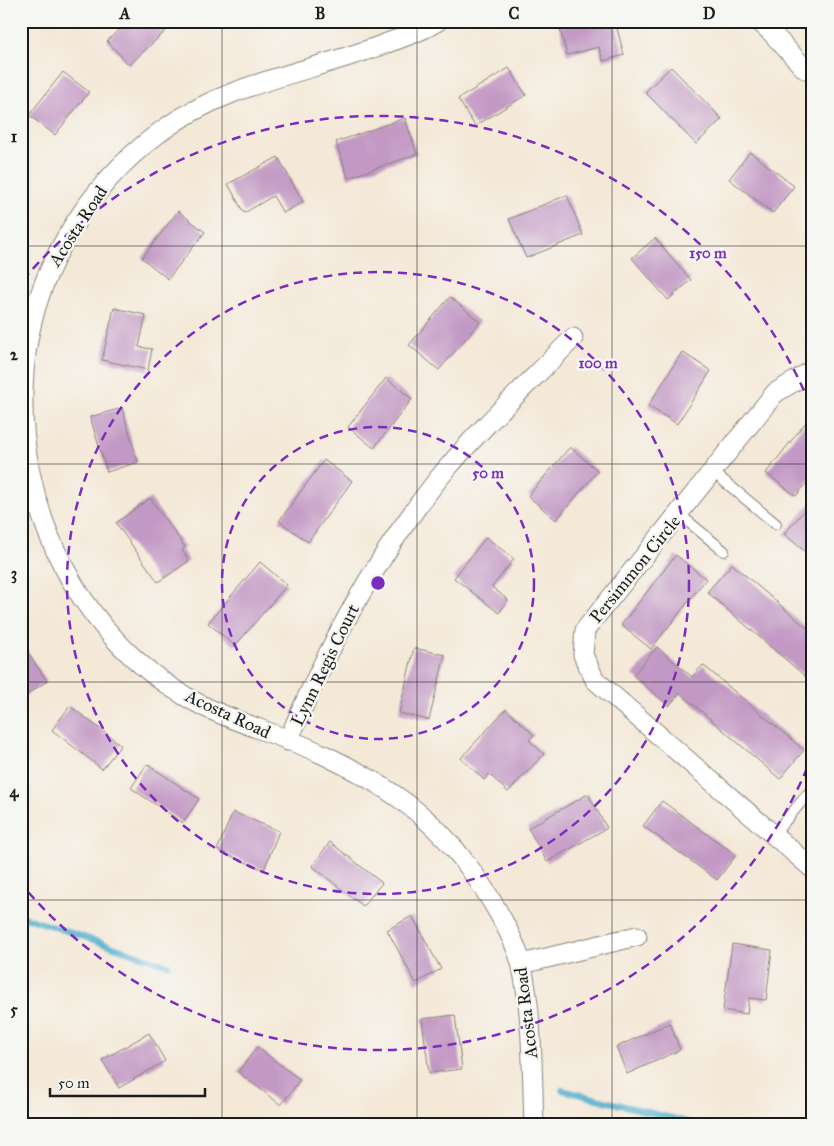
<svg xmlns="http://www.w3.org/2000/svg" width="834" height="1146" font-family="'IM FELL Great Primer',serif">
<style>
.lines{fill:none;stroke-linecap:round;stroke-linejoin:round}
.stream{stroke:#4cadcb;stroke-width:6}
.building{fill:#c299c4}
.service-casing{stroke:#88827a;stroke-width:12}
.minor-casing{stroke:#88827a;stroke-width:21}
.service{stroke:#fff;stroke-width:10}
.minor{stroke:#fff;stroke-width:19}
.grid{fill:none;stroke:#1c1c1c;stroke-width:1;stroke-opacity:0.55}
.ring{fill:none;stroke:#7b2cbf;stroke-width:2.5;stroke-dasharray:9 6}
.labels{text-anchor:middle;stroke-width:5;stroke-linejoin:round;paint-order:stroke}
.street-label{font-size:18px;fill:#1c1c1c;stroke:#f6f6f2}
.centre{fill:#7b2cbf;stroke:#f6f6f2;stroke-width:2.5}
.ring-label{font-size:15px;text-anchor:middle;font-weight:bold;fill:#7b2cbf;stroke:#f6f6f2;stroke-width:5;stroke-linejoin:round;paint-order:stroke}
.neatline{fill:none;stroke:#1c1c1c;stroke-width:2}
.grid-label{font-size:16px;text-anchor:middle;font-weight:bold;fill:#1c1c1c}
</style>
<rect width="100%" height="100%" fill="#f6f6f2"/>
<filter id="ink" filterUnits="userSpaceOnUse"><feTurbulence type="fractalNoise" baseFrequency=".02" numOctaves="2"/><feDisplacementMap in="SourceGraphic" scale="10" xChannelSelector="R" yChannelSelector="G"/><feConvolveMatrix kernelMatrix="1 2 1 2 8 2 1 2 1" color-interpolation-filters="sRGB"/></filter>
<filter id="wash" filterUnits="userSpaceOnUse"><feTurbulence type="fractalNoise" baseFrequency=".0096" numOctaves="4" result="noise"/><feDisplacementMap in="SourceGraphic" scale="20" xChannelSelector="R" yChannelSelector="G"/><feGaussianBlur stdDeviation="1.12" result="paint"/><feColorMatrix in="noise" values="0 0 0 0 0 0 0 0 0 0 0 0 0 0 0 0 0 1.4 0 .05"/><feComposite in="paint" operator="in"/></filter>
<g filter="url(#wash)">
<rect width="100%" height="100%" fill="#f4e8d7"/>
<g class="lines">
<!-- stream -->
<g class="stream">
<path d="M21,916L168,965"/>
<path d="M562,1090L699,1125"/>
</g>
</g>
<g id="blocks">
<!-- building -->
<g class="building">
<path d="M129,21H168L172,25L129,65L107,41Z"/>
<path d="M560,21H615L624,55L603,61L599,47L567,55L558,22Z"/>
<path d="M671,67L722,119L696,144L645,92Z"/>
<path d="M509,68L526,95L475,126L458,99Z"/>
<path d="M63,72L89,92L55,135L29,115Z"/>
<path d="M405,118L417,154L348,178L336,142Z"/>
<path d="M750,152L794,186L773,213L729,179Z"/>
<path d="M278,157L303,202L283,213L273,196L244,213L228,184Z"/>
<path d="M567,195L583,235L526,258L509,219Z"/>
<path d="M178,211L205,232L168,279L142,258Z"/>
<path d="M655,238L691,280L668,300L632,258Z"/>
<path d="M450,297L480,322L439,370L409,345Z"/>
<path d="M114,308L146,315L139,347L152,349L148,370L102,360Z"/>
<path d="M682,352L711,371L677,424L648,406Z"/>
<path d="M386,378L412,399L374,448L348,427Z"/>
<path d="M122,408L138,462L107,472L90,417Z"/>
<path d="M813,413V475L796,496L766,473Z"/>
<path d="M570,447L598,471L556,520L528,496Z"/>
<path d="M324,460L352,481L308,542L279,521Z"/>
<path d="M150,498L185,547L182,550L189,561L158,582L116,523Z"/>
<path d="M810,504L813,507V558L784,534Z"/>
<path d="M486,537L514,559L492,587L508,600L499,613L454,578Z"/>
<path d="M676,555L706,579L651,649L621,625Z"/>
<path d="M260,562L287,585L235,646L208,623Z"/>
<path d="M732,564L813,633V683L707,592Z"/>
<path d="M21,642L47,681L23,697L21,694Z"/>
<path d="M657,647L692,677L703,665L804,750L780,779L680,693L669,706L633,675Z"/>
<path d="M414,648L445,655L429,720L399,713Z"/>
<path d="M70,706L121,745L102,769L52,730Z"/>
<path d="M506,709L534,735L529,740L544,754L508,792L489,774L484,780L461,758Z"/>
<path d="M147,764L199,799L183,823L131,788Z"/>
<path d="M588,794L607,828L547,862L528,828Z"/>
<path d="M662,801L736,855L717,880L643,826Z"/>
<path d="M233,812L279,831L264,870L217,850Z"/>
<path d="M330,842L382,883L363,906L312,866Z"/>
<path d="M412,916L441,969L416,983L387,930Z"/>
<path d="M732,944L772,950L766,1000L749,998L747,1014L723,1010Z"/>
<path d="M455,1015L462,1069L429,1073L422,1019Z"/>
<path d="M670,1023L680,1050L627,1074L616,1047Z"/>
<path d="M149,1033L165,1061L119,1088L102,1060Z"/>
<path d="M257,1047L300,1080L281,1105L238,1072Z"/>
</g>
</g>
</g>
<g filter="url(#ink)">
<use href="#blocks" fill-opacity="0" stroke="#88827a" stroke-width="1"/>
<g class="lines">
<!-- service casing -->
<g class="service-casing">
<g id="service">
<path d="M713,472L776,524"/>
<path d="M679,514L724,551"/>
<path d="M773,835L813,788"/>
</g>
</g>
<!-- minor casing -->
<g class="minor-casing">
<g id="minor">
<path d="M438,21C422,31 405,37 387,43C310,73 229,81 160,132C84,189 31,277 24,372C13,508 81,645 205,707C243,725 284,736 322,754C375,779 425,810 461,857C482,883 515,935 522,967C533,1018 532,1073 534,1125"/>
<path d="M759,21L772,33L805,69"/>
<path d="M813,370L775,393L585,630L583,655L595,680L813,869"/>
<path d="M288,741C328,647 375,558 439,478C480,428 528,384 573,338"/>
<path d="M522,964L637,936"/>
</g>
</g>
<!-- service -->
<use href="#service" class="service"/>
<!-- minor -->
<use href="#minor" class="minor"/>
</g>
</g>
<!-- grid -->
<path class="grid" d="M222,21V1125M417,21V1125M612,21V1125M21,246H813M21,464H813M21,682H813M21,900H813"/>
<!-- distance rings -->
<g class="ring">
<circle cx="378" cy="583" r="156"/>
<circle cx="378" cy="583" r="311"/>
<path d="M813 754A467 467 0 0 1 23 886M23 280A467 467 0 0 1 813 412"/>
</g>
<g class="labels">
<!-- street labels -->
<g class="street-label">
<text transform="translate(78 226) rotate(-57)" y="6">Acosta Road</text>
<text transform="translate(635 569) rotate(-51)" y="6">Persimmon Circle</text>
<text transform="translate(325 665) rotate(-64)" y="6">Lynn Regis Court</text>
<text transform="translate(228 714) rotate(25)" y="6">Acosta Road</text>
<text transform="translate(526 1013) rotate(-97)" y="6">Acosta Road</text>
</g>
</g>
<circle cx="378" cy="583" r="8" class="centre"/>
<g class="ring-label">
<text x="708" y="258">150 m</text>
<text x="598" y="368">100 m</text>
<text x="488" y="478">50 m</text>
</g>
<!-- margin -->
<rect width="834" height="1146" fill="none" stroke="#f6f6f2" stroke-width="55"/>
<!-- scale -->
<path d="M50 1088v8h155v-8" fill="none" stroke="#1c1c1c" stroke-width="2.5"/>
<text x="58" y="1088" font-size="15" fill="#1c1c1c" stroke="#f6f6f2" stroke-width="4" paint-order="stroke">50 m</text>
<rect x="28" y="28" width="778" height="1090" class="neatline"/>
<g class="grid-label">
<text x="125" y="19">A</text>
<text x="320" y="19">B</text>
<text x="514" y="19">C</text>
<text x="709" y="19">D</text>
<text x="14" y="142">1</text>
<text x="14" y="360">2</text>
<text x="14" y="579">3</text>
<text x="14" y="797">4</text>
<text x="14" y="1015">5</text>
</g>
</svg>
